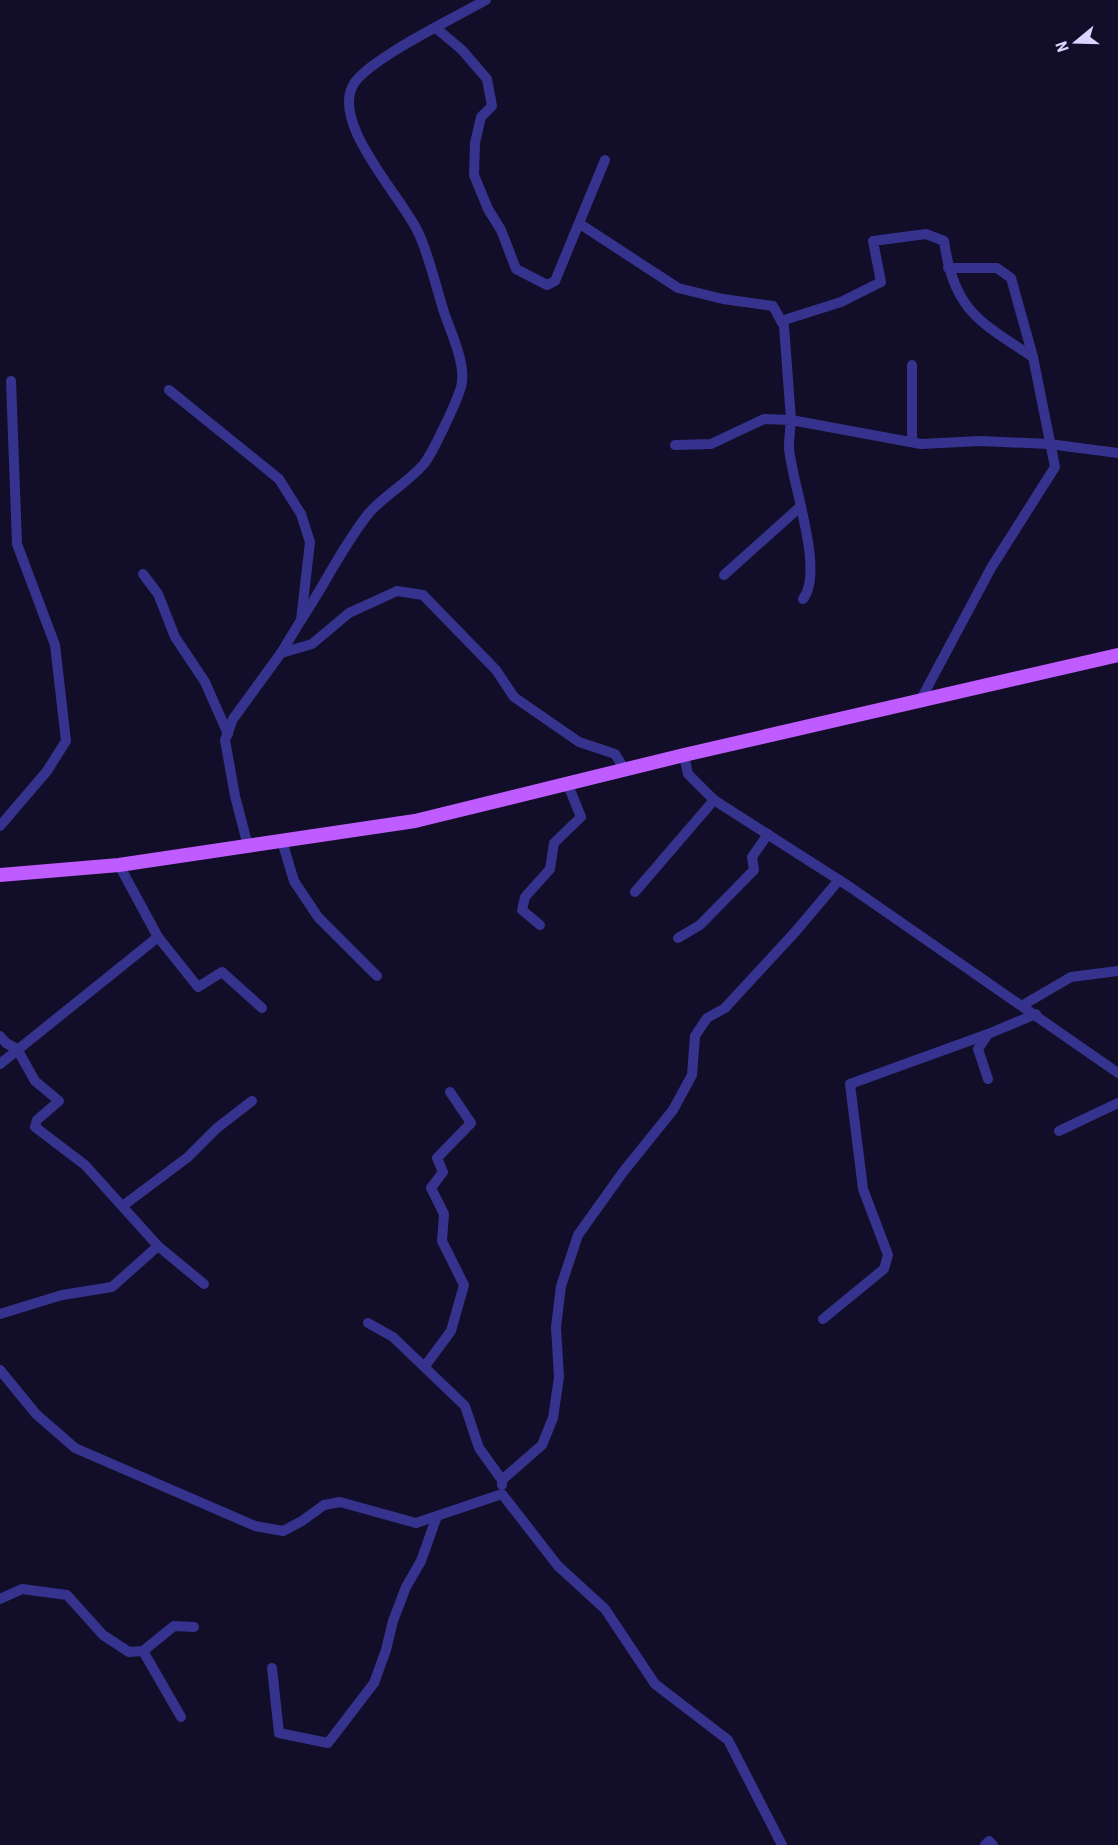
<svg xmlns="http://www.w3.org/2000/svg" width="1118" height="1845" font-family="'Roboto Condensed',sans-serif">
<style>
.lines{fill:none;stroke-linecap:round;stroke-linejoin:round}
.minor{stroke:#35338d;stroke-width:10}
.major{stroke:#bf5cff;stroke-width:14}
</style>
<rect width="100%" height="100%" fill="#120d29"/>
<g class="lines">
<!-- minor -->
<g class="minor">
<path d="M436,28L462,50L487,79L492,106L481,117L475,143L474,175L488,209L501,230L516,269L547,285L555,281L605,160"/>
<path d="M580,224L678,288L723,299L773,306L784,326L791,420L921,444L980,441L1049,444L1118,453"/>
<path d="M948,268H997L1011,278L1033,357"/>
<path d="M781,321L841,302L881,282L873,241L926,234L944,241C954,310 978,321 1033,357L1055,467L991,568L920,701"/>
<path d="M169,390L279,479L301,514L310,542L301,620L281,653"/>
<path d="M912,442V365"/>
<path d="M675,445L711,444L764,419L791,420C790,430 789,439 789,448C792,484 825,572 803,599"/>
<path d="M143,574L158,594L175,637L205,682L228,734"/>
<path d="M724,575L801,506"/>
<path d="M301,620C324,586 343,545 369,513C385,495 407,483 423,465C432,455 457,401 461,387C467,365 451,333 444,312C436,287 430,259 419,234C404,199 327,121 355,82C375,56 454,18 486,0"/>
<path d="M684,755L688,774L714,800L850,887L1118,1073"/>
<path d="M0,826L47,771L66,741L55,645L17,544L11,381"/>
<path d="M282,841L294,881L318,917L377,976"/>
<path d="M248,846L235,796L225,740L233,719L281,653L312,644L349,613L397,591L423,595L496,670L514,697L579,742L615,754L625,770"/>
<path d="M635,892L714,800"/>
<path d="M540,925L522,910L525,897L550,869L554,843L581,817L568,785"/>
<path d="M158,937L198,987L222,972L262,1008"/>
<path d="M678,938L700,925L754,870L752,857L768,834"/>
<path d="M1023,1005L1071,977L1118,971"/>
<path d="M0,1036L6,1043L17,1049L35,1081L59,1101L37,1120L35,1127L85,1165L158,1246L204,1284"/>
<path d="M0,1064L158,937L119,865"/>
<path d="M988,1079L978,1049L988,1034L1036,1014"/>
<path d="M1059,1131L1118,1103"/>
<path d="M124,1205L188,1157L217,1128L252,1101"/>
<path d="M0,1314L62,1295L112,1287L158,1246"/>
<path d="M823,1319L884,1269L888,1255L863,1189L850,1084L988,1034"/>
<path d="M368,1323L393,1337L465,1406L479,1448L502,1480V1485"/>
<path d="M425,1366L451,1331L464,1285L442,1241L444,1214L431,1188L443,1172L437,1158L471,1123L450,1092"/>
<path d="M0,1370L36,1414L75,1448L255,1526L283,1531L302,1521L324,1505L340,1502L416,1523L502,1494L558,1566L605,1609L655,1684L728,1740L782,1845"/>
<path d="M502,1480L542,1445L553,1418L559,1377L556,1327L561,1286L578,1235L623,1172L673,1110L692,1075L695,1036L707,1018L725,1008L796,931L839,880"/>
<path d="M0,1599L22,1589L67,1595L103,1635L129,1652L143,1651"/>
<path d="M272,1668L279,1733L328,1743L374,1683L386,1650L393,1621L406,1587L421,1561L437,1516"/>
<path d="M181,1717L143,1651L174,1626L194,1627"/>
<path d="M985,1845L989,1841L993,1845"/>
</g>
<!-- major -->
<path class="major" d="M0,875L119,865L415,821L684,755L1118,655"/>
</g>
<!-- north arrow -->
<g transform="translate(1076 42) rotate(251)" stroke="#120d29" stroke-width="4.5" paint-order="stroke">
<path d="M0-4.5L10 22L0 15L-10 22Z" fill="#dad5ff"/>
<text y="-9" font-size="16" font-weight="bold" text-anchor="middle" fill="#dad5ff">N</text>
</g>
</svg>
